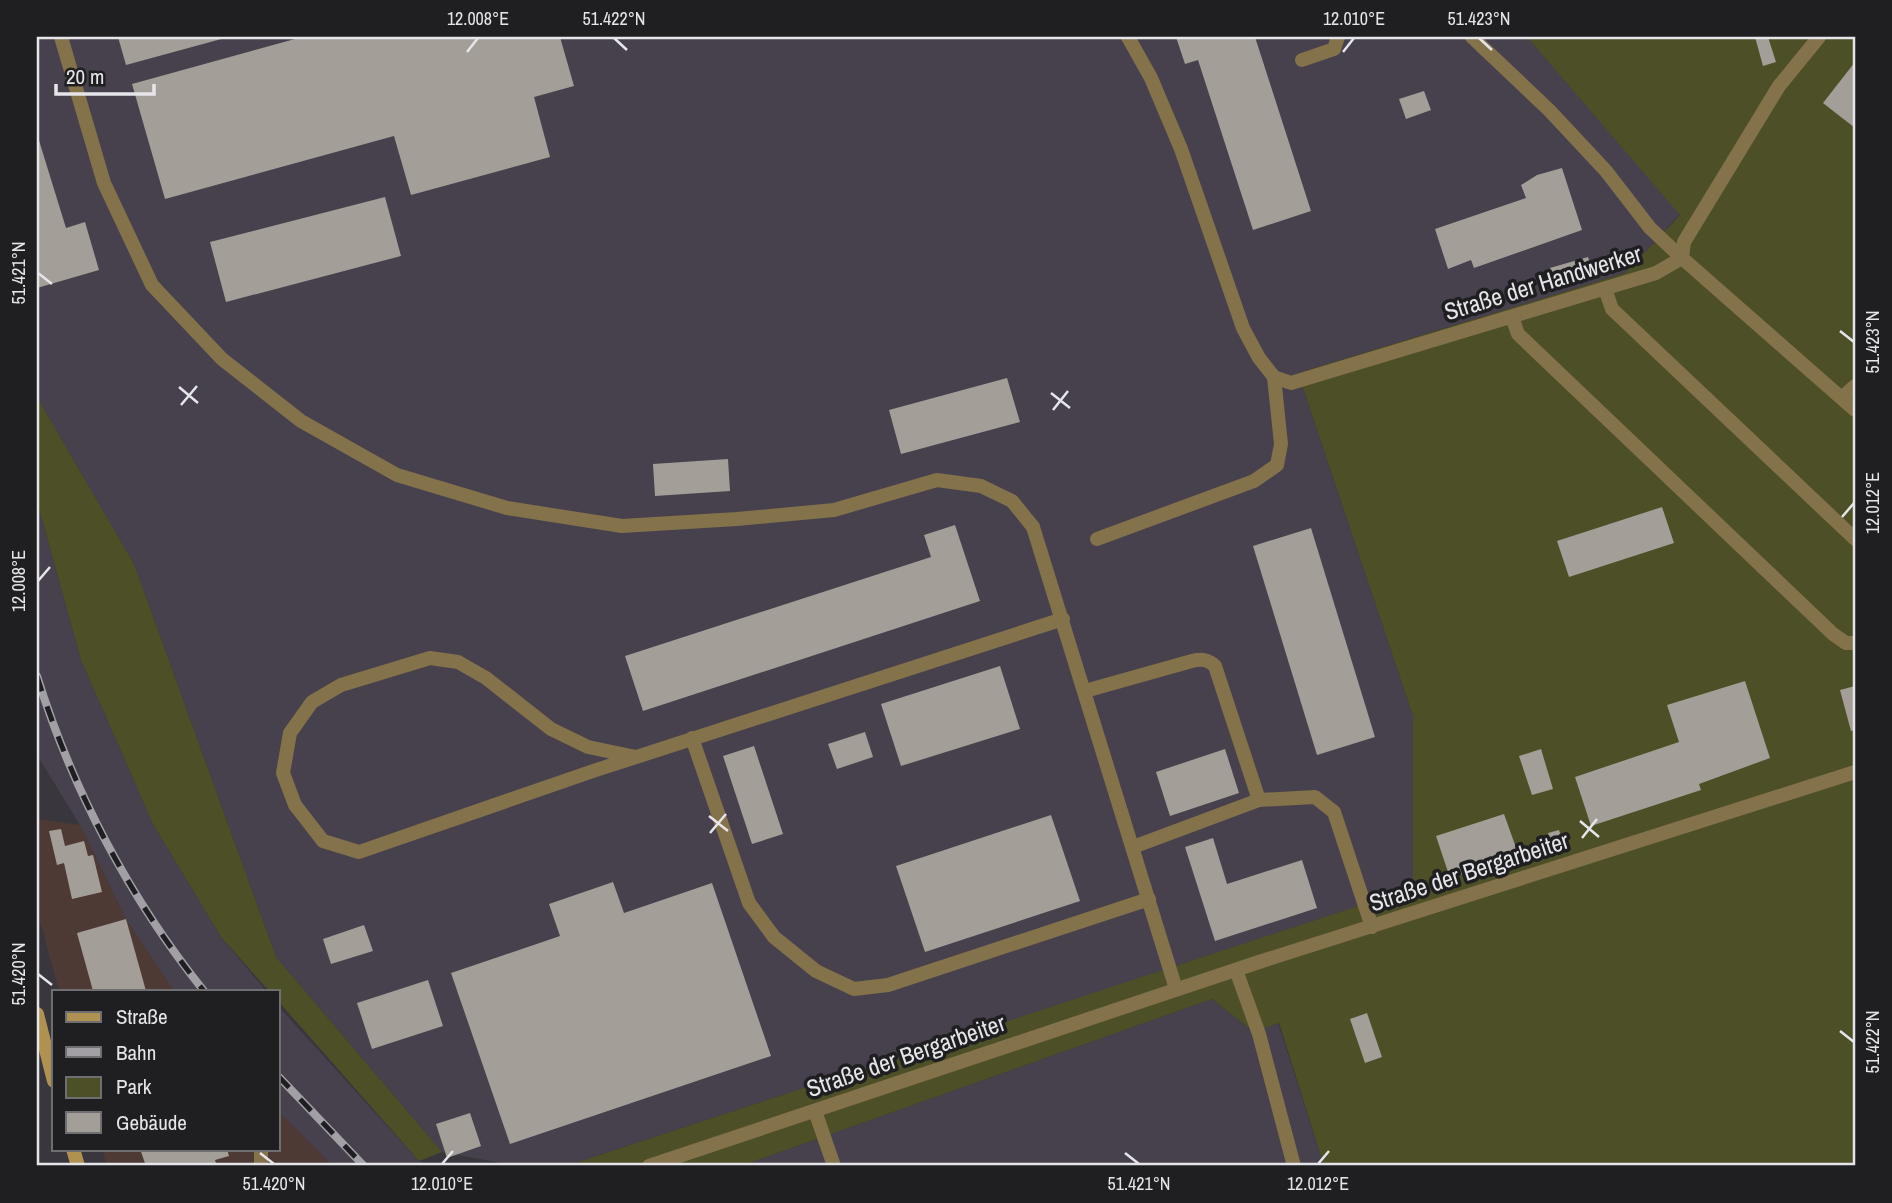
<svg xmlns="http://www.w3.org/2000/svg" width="1892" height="1203" font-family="'Archivo Narrow',sans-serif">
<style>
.commercial{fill:#4e3a34}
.built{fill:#46414d}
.green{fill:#4d4f27}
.building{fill:#a39e98}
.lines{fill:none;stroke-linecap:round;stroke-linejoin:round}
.lane{stroke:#84724b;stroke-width:14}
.street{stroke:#84724b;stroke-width:14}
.secondary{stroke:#af9251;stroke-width:14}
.rail-casing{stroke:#a2a0a5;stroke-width:8}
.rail{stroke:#1f1e21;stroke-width:5;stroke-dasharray:16;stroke-linecap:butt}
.ticks{fill:none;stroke:#e6e5e9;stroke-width:2.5}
.labels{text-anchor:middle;stroke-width:7;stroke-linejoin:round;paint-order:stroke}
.street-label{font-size:24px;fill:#e6e5e9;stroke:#1f1e21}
.neatline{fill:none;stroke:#e6e5e9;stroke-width:2.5}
.ticks-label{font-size:18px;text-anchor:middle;fill:#e6e5e9}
</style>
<rect width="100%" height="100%" fill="#39363d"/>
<!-- commercial -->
<g class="commercial">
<path d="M37,819L80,825L126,919L174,991H59L37,910Z"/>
<path d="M278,1111L333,1166H107L102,1149H278Z"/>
</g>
<!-- built -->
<g class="built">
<path d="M37,37H1527L1680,214L1625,273L1298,373L1413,716L1414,888L566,1166H508L501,1163L442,1152L276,957L134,564L37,397Z"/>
<path d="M37,501L81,660L153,824L221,937L266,991H174L126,919L80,825L37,755Z"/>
<path d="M1212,999L1254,1032L1278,1023L1324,1166H741Z"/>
<path d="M278,1006L419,1161L431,1166H333L278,1111Z"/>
</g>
<!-- green -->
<g class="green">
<path d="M1527,37H1855V1166H1324L1279,1023L1254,1032L1212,999L741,1166H566L1413,888V716L1298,373L1625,273L1680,215Z"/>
<path d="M37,397L134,564L276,957L442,1152L419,1161L278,1001V991H269L221,937L153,824L81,660L37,501Z"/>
</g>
<!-- building -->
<g class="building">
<path d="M118,37H225V38L126,65Z"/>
<path d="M302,37H560L574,86L534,97L550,157L411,195L394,136L165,199L132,84Z"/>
<path d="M1176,37H1255L1311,211L1253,230L1198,60L1185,64Z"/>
<path d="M1755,37H1768L1776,62L1763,66Z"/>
<path d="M1855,62V128L1823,103Z"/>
<path d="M1424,91L1431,110L1406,119L1399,99Z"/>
<path d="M37,134L66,228L85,222L99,270L37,288Z"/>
<path d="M1562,168L1582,230L1474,268L1471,260L1448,269L1435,229L1526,198L1521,185L1537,175Z"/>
<path d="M385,197L401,256L226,302L210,242Z"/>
<path d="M1588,257L1594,276L1556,287L1550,268Z"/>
<path d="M1007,378L1020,422L901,454L889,410Z"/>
<path d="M728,459L730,491L655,496L653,464Z"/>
<path d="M1662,507L1674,543L1569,577L1557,541Z"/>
<path d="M955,525L980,601L643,711L625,656L931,557L924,535Z"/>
<path d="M1311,528L1375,737L1317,755L1253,546Z"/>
<path d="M1000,666L1020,729L901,766L881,704Z"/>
<path d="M1745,681L1770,758L1699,784L1701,790L1591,826L1575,777L1679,742L1667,705Z"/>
<path d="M1855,686V730L1851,731L1840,690Z"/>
<path d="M865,732L873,757L837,769L828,744Z"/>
<path d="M754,746L783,834L752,844L723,756Z"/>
<path d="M1225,749L1239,793L1170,816L1156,772Z"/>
<path d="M1541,749L1553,789L1532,795L1519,756Z"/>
<path d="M1504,814L1519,856L1450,878L1436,836Z"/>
<path d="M1051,815L1080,901L925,952L896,866Z"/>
<path d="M61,829L65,846L84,841L88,856L93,855L102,892L72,899L64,863L57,865L49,831Z"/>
<path d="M1559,830L1563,843L1552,846L1548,833Z"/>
<path d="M1213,838L1227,884L1302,860L1317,908L1215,941L1185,847Z"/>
<path d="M613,882L624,913L712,883L771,1056L510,1144L451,973L560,936L549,904Z"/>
<path d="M126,919L146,991H93L77,933Z"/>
<path d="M364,925L373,951L331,964L323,939Z"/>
<path d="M428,980L443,1026L372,1049L357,1003Z"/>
<path d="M1367,1013L1382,1057L1365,1063L1350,1019Z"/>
<path d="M470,1113L481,1146L447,1158L436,1124Z"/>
<path d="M140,1149H227L229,1156L215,1160L217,1166H146Z"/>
</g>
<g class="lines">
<!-- lane -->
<g class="lane">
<path d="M61,37L104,183L152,285L222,359L301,421L397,475L507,508L622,526L737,519L834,510L937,480L981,486L1012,501L1033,527"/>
<path d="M1472,37L1549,110L1606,171L1650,228L1682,258"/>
<path d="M1302,60L1334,49L1338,37"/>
<path d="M1682,258L1684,242L1779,86L1819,37"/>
<path d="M1605,289L1612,309L1855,539"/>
<path d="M1512,317L1518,334L1833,634L1846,643H1855"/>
<path d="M1274,377L1291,383L1656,273L1682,258"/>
<path d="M1843,397L1855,386"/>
<path d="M1097,539L1254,481L1277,465L1281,444L1274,377L1259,358L1243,328L1181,149L1151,78L1128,37"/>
<path d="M1085,691L1192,661C1201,659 1208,659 1215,666L1259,800"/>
<path d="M692,738L749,903L774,937L816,971L854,989L888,985L1149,899"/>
<path d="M636,757L588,747L551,729L486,678L458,662L430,658L341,685L312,702L290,733L283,773L295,805L323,841L359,852L596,770L1063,619"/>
<path d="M1133,847L1259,800L1315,797L1334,812L1372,927"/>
<path d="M1236,970L1259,1034L1294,1166"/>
<path d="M815,1111L834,1166"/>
<path d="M261,1149V1166"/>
</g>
<!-- street -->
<g class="street">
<path d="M1682,258L1855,410"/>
<path d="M1033,527L1176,989"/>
<path d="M649,1166L1259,962L1855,772"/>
</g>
<!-- secondary -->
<g class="secondary">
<path d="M37,1014L54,1081"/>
<path d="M73,1149L78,1166"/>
</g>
<!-- rail casing -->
<g class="rail-casing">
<g id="rail">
<path d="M37,676C72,789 130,899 204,991"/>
<path d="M278,1076L364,1166"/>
</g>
</g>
<!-- rail -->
<use href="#rail" class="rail"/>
</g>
<!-- ticks -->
<path class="ticks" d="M614,38L627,50M1479,38L1492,50M467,52L478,38M1343,52L1354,38M38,273L52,284M1840,331L1854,342M179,387L198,403M1051,393L1070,408M181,405L197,386M1053,410L1068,391M1842,517L1854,503M38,581L50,567M709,816L728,831M1580,821L1599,837M710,833L726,814M1582,838L1597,819M38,974L52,985M1840,1031L1854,1042M260,1153L274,1164M1125,1153L1139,1164M442,1164L453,1151M1318,1164L1329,1151"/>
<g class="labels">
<!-- street labels -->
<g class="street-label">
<text transform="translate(1543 283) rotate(-17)" y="8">Straße der Handwerker</text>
<text transform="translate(1469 872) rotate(-18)" y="8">Straße der Bergarbeiter</text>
<text transform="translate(906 1056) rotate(-19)" y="8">Straße der Bergarbeiter</text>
</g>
</g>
<!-- border -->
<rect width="1892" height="1203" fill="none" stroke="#1f1e21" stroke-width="77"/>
<!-- legend -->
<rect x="52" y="990" width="228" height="161" fill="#1f1e21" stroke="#6f6e71" stroke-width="2"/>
<rect x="66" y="1012" width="35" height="10" fill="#af9251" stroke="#6f6e71" stroke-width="2"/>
<text x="116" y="1024" font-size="21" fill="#e6e5e9">Straße</text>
<rect x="66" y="1047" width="35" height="10" fill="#a2a0a5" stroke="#6f6e71" stroke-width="2"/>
<text x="116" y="1060" font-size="21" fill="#e6e5e9">Bahn</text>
<rect x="66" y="1077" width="35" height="21" fill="#4d4f27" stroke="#6f6e71" stroke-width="2"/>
<text x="116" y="1094" font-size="21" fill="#e6e5e9">Park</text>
<rect x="66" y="1112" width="35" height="21" fill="#a39e98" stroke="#6f6e71" stroke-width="2"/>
<text x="116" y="1130" font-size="21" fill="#e6e5e9">Gebäude</text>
<!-- scale -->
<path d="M56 84v10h98v-10" fill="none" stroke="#e6e5e9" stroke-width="3.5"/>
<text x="66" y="84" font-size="21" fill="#e6e5e9" stroke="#1f1e21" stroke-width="5" paint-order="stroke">20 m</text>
<rect x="38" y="38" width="1816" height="1126" class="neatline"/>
<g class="ticks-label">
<text x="478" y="25">12.008°E</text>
<text x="614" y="25">51.422°N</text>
<text x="1354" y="25">12.010°E</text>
<text x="1479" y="25">51.423°N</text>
<text transform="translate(19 273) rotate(-90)" y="6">51.421°N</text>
<text transform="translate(1873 342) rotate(-90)" y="6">51.423°N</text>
<text transform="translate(1873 503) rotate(-90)" y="6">12.012°E</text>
<text transform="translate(19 581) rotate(-90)" y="6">12.008°E</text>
<text transform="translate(19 974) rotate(-90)" y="6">51.420°N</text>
<text transform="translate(1873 1042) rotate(-90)" y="6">51.422°N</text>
<text x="274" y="1190">51.420°N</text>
<text x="442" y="1190">12.010°E</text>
<text x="1139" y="1190">51.421°N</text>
<text x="1318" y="1190">12.012°E</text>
</g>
</svg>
